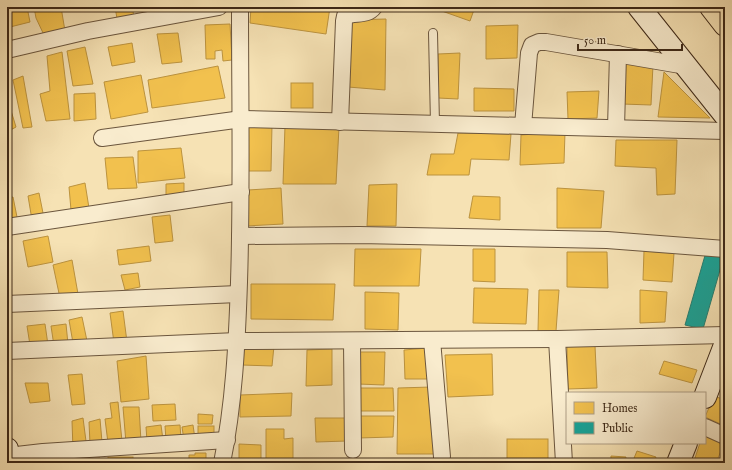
<svg xmlns="http://www.w3.org/2000/svg" width="732" height="470" font-family="'IM FELL English',serif">
<style>
.homes{fill:#f2c14e;stroke:#bc933e}
.public{fill:#17a398;stroke:#227e71}
.lines{fill:none;stroke-linecap:round;stroke-linejoin:round}
.lane-casing{stroke:#6b563e;stroke-width:10}
.street-casing{stroke:#6b563e;stroke-width:18}
.secondary-casing{stroke:#3d2817;stroke-width:24}
.primary-casing{stroke:#3d2817;stroke-width:24}
.lane{stroke:#f9ecce;stroke-width:8}
.street{stroke:#f9ecce;stroke-width:16}
.secondary{stroke:#f9ecce;stroke-width:22}
.primary{stroke:#f6e2b4;stroke-width:22}
</style>
<rect width="100%" height="100%" fill="#f6e2b4"/>
<filter id="stains"><feTurbulence type="fractalNoise" baseFrequency=".005" numOctaves="4"/><feColorMatrix values="0 0 0 0 .2 0 0 0 0 .09 0 0 0 0 .02 0 0 0 .5 -.17"/></filter>
<radialGradient id="worn" r=".72"><stop offset=".6" stop-color="#630" stop-opacity="0"/><stop offset="1" stop-color="#630" stop-opacity=".3"/></radialGradient>
<!-- homes -->
<g class="homes">
<path d="M8,7H27L30,22L10,27Z"/>
<path d="M34,7H61L65,31L44,35L36,18Z"/>
<path d="M115,7H132L135,21L118,24Z"/>
<path d="M251,7H330L326,34L250,23Z"/>
<path d="M440,7H475L470,21L439,10Z"/>
<path d="M386,19L385,90L348,87L349,20Z"/>
<path d="M230,24L232,60L223,61L222,50L215,51V59H206L205,25Z"/>
<path d="M518,25L517,58L486,59V26Z"/>
<path d="M178,33L182,62L162,64L157,34Z"/>
<path d="M132,43L135,62L112,66L108,47Z"/>
<path d="M85,47L93,84L73,86L67,51Z"/>
<path d="M62,52L70,119L46,121L40,94L50,91L47,56Z"/>
<path d="M460,53L458,99L438,98V54Z"/>
<path d="M624,62L653,65L651,105L622,104Z"/>
<path d="M218,66L225,98L152,108L148,80Z"/>
<path d="M664,72L710,118L658,117Z"/>
<path d="M141,75L148,112L111,119L104,82Z"/>
<path d="M23,76L32,127L23,128L13,80Z"/>
<rect x="291" y="83" width="22" height="25"/>
<path d="M474,88L514,89V111H474Z"/>
<path d="M599,91L597,118L568,119L567,92Z"/>
<path d="M95,93L96,119L74,121V94Z"/>
<path d="M9,104L16,127L7,132V105Z"/>
<path d="M272,125L271,171H245L247,126Z"/>
<path d="M285,126L339,127L336,184H283Z"/>
<path d="M565,132L564,163L520,165L521,135Z"/>
<path d="M458,133L511,134L509,160L471,159L469,175H427L431,154H454Z"/>
<path d="M616,140H677L675,194L657,195L656,168L615,166Z"/>
<path d="M181,148L185,178L138,183V151Z"/>
<path d="M724,153H725V190L721,189Z"/>
<path d="M133,157L137,188L108,189L105,158Z"/>
<path d="M85,183L89,208L71,210L69,187Z"/>
<path d="M184,183V196L166,200V184Z"/>
<path d="M397,184L396,226H367L369,185Z"/>
<path d="M281,188L283,224L246,226L248,190Z"/>
<path d="M557,188L604,191L601,228H557Z"/>
<path d="M39,193L44,218L32,220L28,196Z"/>
<path d="M473,196L500,197V220L469,218Z"/>
<path d="M13,197L18,222L7,224V198Z"/>
<path d="M170,215L173,241L155,243L152,217Z"/>
<path d="M48,236L53,262L28,267L23,241Z"/>
<path d="M149,246L151,261L119,265L117,250Z"/>
<path d="M355,249H421L419,286H354Z"/>
<path d="M473,249H495V282L473,281Z"/>
<path d="M644,251L674,253L672,282L643,280Z"/>
<path d="M567,252H607L608,288L567,287Z"/>
<path d="M72,260L78,294L60,298L53,265Z"/>
<path d="M138,273L140,287L125,290L121,275Z"/>
<path d="M251,284H335L333,320L251,319Z"/>
<path d="M474,288L528,289L526,324L473,323Z"/>
<path d="M539,290H559L556,331H538Z"/>
<path d="M640,290L667,292L665,322L640,323Z"/>
<path d="M365,292L399,293L398,330L365,329Z"/>
<path d="M123,311L127,342L114,343L110,313Z"/>
<path d="M82,317L87,341L73,343L69,320Z"/>
<path d="M45,324L48,345H30L27,326Z"/>
<path d="M66,324L68,344L54,346L51,326Z"/>
<path d="M274,346L272,366L242,365L244,347Z"/>
<path d="M567,346H595L597,388L568,389Z"/>
<path d="M428,348L429,379H405L404,350Z"/>
<path d="M332,349V385L306,386L307,350Z"/>
<path d="M359,352H385L384,385L358,384Z"/>
<path d="M492,354L493,395L448,397L445,355Z"/>
<path d="M146,356L149,399L121,402L117,361Z"/>
<path d="M664,361L697,370L692,383L659,374Z"/>
<path d="M82,374L85,404L72,405L68,375Z"/>
<path d="M25,383H48L50,401L30,403Z"/>
<path d="M431,387L434,454H397L398,388Z"/>
<path d="M358,388H393L394,411H359Z"/>
<path d="M292,393L291,416L240,417V395Z"/>
<path d="M714,396L725,400V426L705,417Z"/>
<path d="M118,402L122,441L108,443L105,419L112,418L110,403Z"/>
<path d="M175,404L176,420L153,421L152,405Z"/>
<path d="M123,407H139L141,442L126,443Z"/>
<path d="M198,414L213,415L212,424H198Z"/>
<path d="M358,416H394L393,437L358,438Z"/>
<path d="M83,418L87,449L73,450L72,421Z"/>
<path d="M315,418H347V441L316,442Z"/>
<path d="M100,419L102,442L90,444L89,422Z"/>
<path d="M161,425L163,440L147,441L146,427Z"/>
<path d="M180,425L181,439L166,440L165,426Z"/>
<path d="M193,425L195,439L184,440L182,427Z"/>
<rect x="198" y="426" width="16" height="12"/>
<path d="M266,429H284V439L293,438V461H266Z"/>
<path d="M705,433L725,441L716,463H709L695,458L700,443H705Z"/>
<rect x="507" y="439" width="41" height="24"/>
<path d="M239,444L261,445V461H239Z"/>
<path d="M637,451L656,457L654,463H632Z"/>
<path d="M195,453H206V463H189V455H195Z"/>
<path d="M611,456L626,457L625,463H611Z"/>
<rect x="108" y="457" width="25" height="6"/>
<path d="M65,458L64,463H33L32,459Z"/>
<path d="M100,458V463H76V460Z"/>
<path d="M138,459H178L179,463H138Z"/>
</g>
<!-- public -->
<path class="public" d="M706,252L724,256L703,329L685,325Z"/>
<g class="lines">
<!-- lane casing -->
<g class="lane-casing">
<path id="lane" d="M433,33L435,124"/>
</g>
<!-- street casing -->
<g class="street-casing">
<g id="street">
<path d="M7,50L88,31L219,7"/>
<path d="M340,122L344,21L345,16C356,12 367,16 374,7"/>
<path d="M523,126L529,53L532,45L539,42H546L686,66"/>
<path d="M616,128L618,54"/>
<path d="M102,138L242,119L725,131"/>
<path d="M7,227L241,192"/>
<path d="M240,236L359,235L607,240L725,249"/>
<path d="M7,304L238,294"/>
<path d="M557,339L564,463"/>
<path d="M432,340L442,457"/>
<path d="M352,341L353,450"/>
<path d="M7,351L237,341L557,339L725,335"/>
<path d="M705,427L725,436"/>
<path d="M8,456L43,452L227,440"/>
<path d="M222,463C234,404 237,343 239,282C242,190 240,99 240,7"/>
</g>
</g>
<!-- secondary casing -->
<g class="secondary-casing">
<g id="secondary">
<path d="M639,7L725,115"/>
<path d="M705,397L725,345"/>
<path d="M7,449L10,463"/>
<path d="M678,463L686,443"/>
</g>
</g>
<!-- primary casing -->
<g class="primary-casing">
<path id="primary" d="M711,7L725,25"/>
</g>
<!-- lane -->
<use href="#lane" class="lane"/>
<!-- street -->
<use href="#street" class="street"/>
<!-- secondary -->
<use href="#secondary" class="secondary"/>
<!-- primary -->
<use href="#primary" class="primary"/>
</g>
<!-- margin -->
<rect width="732" height="470" fill="none" stroke="#f6e2b4" stroke-width="24"/>
<rect x="8" y="8" width="716" height="454" fill="none" stroke="#3d2817" stroke-width="2"/>
<rect x="12" y="12" width="708" height="446" fill="none" stroke="#3d2817"/>
<!-- legend -->
<rect x="566" y="392" width="140" height="52" fill="#f9ecce" stroke="#ae9e85"/>
<rect x="574" y="402" width="20" height="12" fill="#f2c14e" stroke="#ae9e85"/>
<text x="602" y="412" font-size="12" fill="#3d2817">Homes</text>
<rect x="574" y="422" width="20" height="12" fill="#17a398" stroke="#ae9e85"/>
<text x="602" y="432" font-size="12" fill="#3d2817">Public</text>
<!-- scale -->
<path d="M578 44v6h104v-6" fill="none" stroke="#3d2817" stroke-width="2"/>
<text x="584" y="44" font-size="12" fill="#3d2817" stroke="#f9ecce" stroke-width="3" paint-order="stroke">50 m</text>
<rect width="100%" height="100%" filter="url(#stains)"/>
<rect width="100%" height="100%" fill="url(#worn)"/>
</svg>
